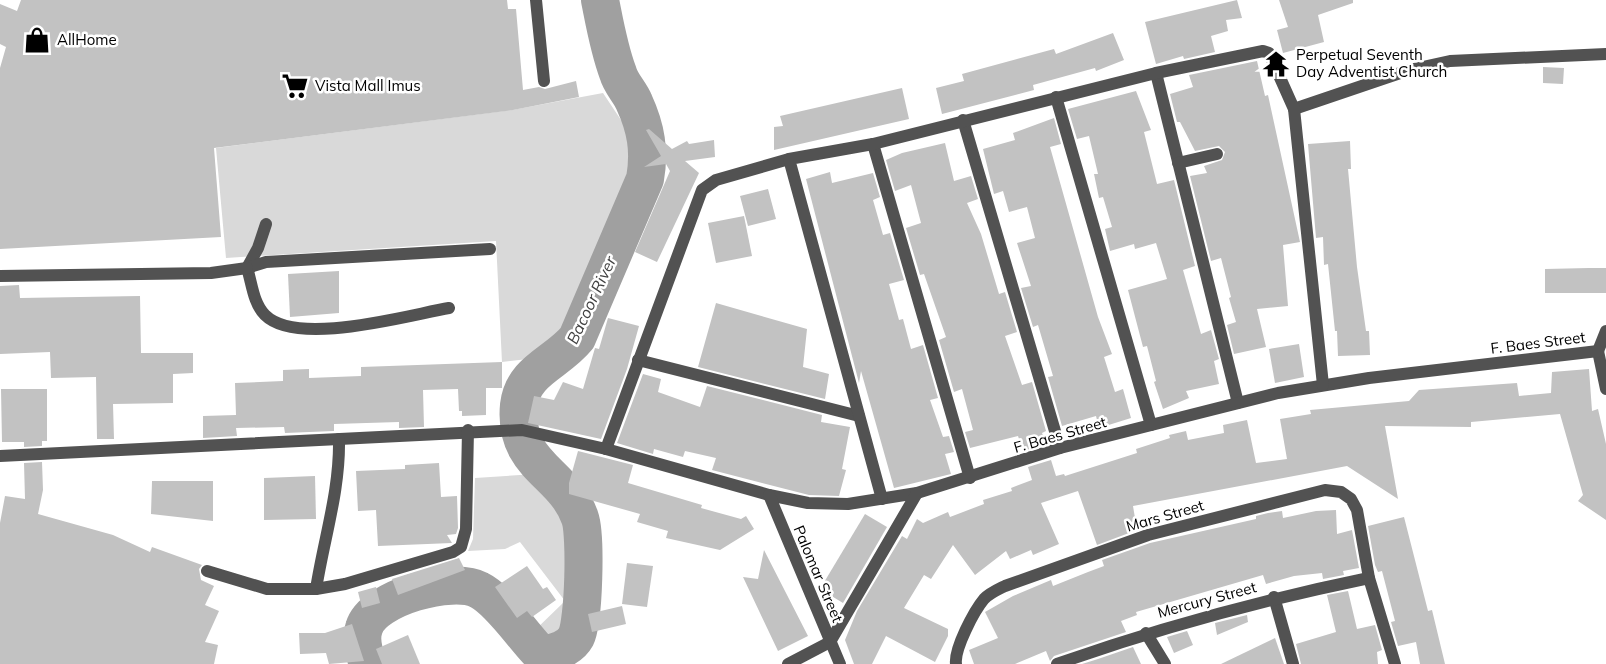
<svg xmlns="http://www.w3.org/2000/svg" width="1606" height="664" font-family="Mulish,sans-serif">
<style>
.green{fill:#d9d9d9}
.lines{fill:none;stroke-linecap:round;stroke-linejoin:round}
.river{stroke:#a0a0a0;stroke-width:38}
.building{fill:#c2c2c2}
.lane{stroke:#525252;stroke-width:12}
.street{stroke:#525252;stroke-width:12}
.labels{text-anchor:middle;stroke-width:5;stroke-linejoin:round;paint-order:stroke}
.poi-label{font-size:15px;fill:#000;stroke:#fff;text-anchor:start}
.street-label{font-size:15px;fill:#000;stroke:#fff}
.water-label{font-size:16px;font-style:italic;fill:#414141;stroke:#fff}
</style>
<rect width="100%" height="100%" fill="#fff"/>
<!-- green -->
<g class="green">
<path d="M603,93L639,147V160L562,340L546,357L502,362L496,241L226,258L216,148L512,110Z"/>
<path d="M536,474L566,504L572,523L571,622L568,636L549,647L540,644L531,634L565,601L520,542L505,549L468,551L473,539L475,478Z"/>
</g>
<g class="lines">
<!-- river -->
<path class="river" d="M368,664C364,653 360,639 364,628C373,597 453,576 479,590C499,600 521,633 537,650L545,654C557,652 570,648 576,637C584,621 586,535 580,518C564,471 513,467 519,405C523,370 557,363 577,338L645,179C650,151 646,128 634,102C630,92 621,84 618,73C609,49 605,25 600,0"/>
</g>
<!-- building -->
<g class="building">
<path d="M21,0H507L508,9H516L523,90L539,87L545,89L576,81L579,97L513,110L214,148L221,237L0,249V68L6,47L0,44V4L17,11Z"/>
<path d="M1237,0L1242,18L1226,20L1228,31L1211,36L1215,52L1184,59L1183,56L1156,64L1145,22Z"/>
<path d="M1279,0H1353V3L1318,15L1324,42L1283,53L1277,30L1288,27Z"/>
<path d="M1113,33L1124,60L1096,71L1095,68L1033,85L1034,90L942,114L936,88L964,81L962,74L1054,49L1056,54Z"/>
<path d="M1257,61L1265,96L1268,95L1300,242L1283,245L1288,306L1257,309L1266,347L1234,354L1227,325L1236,322L1229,298L1231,297L1221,258L1211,261L1190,176L1207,173L1204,166L1222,160L1225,152L1219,146L1195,151L1180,122H1177L1170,94L1193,87L1189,75Z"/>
<path d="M1543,67L1564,68L1563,84L1543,83Z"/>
<path d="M902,88L909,119L774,150V127L783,126L780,116Z"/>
<path d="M1136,91L1151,130L1144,132L1157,184L1174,180L1195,266L1183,270L1201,334L1211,330L1219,359L1214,361L1219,384L1186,391L1189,398L1163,409L1154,382L1156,381L1147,346L1143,347L1128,290L1167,279L1156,243L1135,249L1134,244L1110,251L1105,229L1112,227L1103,197L1099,198L1094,174H1098L1089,136L1077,139L1068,109Z"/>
<path d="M1054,118L1061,144L1050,147L1098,317L1112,354L1104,357L1115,392L1123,389L1131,418L1099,428L1096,416L1062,426L1048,377L1053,376L1038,325L1033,327L1021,288L1031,286L1017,243L1035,238L1027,207L1009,212L1003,191L994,194L983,149L1015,140L1013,133Z"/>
<path d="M649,129L672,149L687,141L689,144L714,140L715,157L685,161L699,173L657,262L635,252L670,171L666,164L644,167L661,156L646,130Z"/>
<path d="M1350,141L1351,169H1348L1357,267L1366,331H1369L1370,355L1338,356L1337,331H1335L1328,264L1324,265L1323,237L1316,238L1308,144Z"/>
<path d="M945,143L954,181L971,176L978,199L967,203L981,234L999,294L1005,292L1017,332L1005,336L1022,385L1032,382L1046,431L1042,433L1046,444L1023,451L1018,436L970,448L965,432L973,430L962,389L954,392L939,340L946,337L924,274L920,275L906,228L921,223L911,185L895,191L886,160L902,153Z"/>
<path d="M830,172L832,183L873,173L880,197L873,200L883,235L890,233L904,280L889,284L899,320L903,319L911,349L923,345L938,398L930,400L943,437L949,436L954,452L945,454L951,474L894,488L861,371L859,383L806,179Z"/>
<path d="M768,189L776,219L748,226L740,196Z"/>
<path d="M744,216L752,256L716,263L708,223Z"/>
<path d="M1589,268H1606V293H1545V269Z"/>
<path d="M339,271V313L290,317L288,274Z"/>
<path d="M19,285L20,298L140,296L141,353H193V373L173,374V403L113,404L114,439H97L96,377L51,378L50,352L0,354V286Z"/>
<path d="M716,303L807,329L803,367L829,374L825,399L698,367Z"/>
<path d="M608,318L639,326L627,369L601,439L528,423L534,396L554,400L563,382L583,389L595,348L599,349Z"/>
<path d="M1299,344L1304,377L1275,383L1269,349Z"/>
<path d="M502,362V388H486V415L462,416V411H459L458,389L423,390L424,427L399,428V422L334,424V431L285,433L284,427L236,428L237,436L203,438V416L236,415L235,383L283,381V370L309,369V378L361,376V367Z"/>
<path d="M1589,369L1592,411L1598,409L1606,444V520L1578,501L1583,495L1560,414L1471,422V427L1385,426L1398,499L1347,466L1133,506L1137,530L1097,545L1078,491L1041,503L1059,544L1033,555L1031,550L1010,559L1006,551L975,575L953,545L931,579L924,575L904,608L948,629V636L935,662L886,636L872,664H854L845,640L857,611L902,536L907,539L917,519L923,523L948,512L950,517L984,504L983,500L1012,491L1011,488L1032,480L1028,467L1051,460L1056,476L1064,474L1065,476L1137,453L1136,449L1170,438L1169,435L1186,431L1188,440L1224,433L1223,425L1247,420L1256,463L1287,459L1280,419L1311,414L1310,410L1409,401L1419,390L1517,383L1519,396L1551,393L1552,372Z"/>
<path d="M643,374L661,379L658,392L700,407L707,386L822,415L821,422L850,427L842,469L846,470L839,496L809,495L712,470L716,458L685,451L683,457L654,449L653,454L617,443Z"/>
<path d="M1,389H47V441H42V446L24,447V442H2Z"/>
<path d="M578,451L633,465L628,483L702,505L701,508L741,519L746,516L754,529L720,550L666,538L668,531L637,522L640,514L569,494V483Z"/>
<path d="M42,462L43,490L38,514L113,535L150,552L152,547L202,565L199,569L201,580L214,586L205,605L219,611L205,642L218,645L214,664H0V523L5,496L25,499L24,463Z"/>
<path d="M439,463L441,497L457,496L458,528L456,534L447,535L452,543L378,546L376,510L358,511L356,471L405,469V465Z"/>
<path d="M315,476L316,519L264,520V478Z"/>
<path d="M152,481H213V521L151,514Z"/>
<path d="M1336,510L1337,534L1352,530L1359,568L1343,571L1344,575L1323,579L1322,573L1294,576L1266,584L1263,575L1136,612L1137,615L1121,621L1126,632L1054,656L1050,661L1046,651L1015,664H974L969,650L998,638L985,612L1013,596L1051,580L1053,586L1088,572L1104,566L1102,560L1150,543L1256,519V516L1268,513L1282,511L1283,518L1316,511Z"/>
<path d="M865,514L887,527L843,603L820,589Z"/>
<path d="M1404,517L1428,611L1432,610L1445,664H1420L1416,642L1398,646L1391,622L1395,621L1382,571L1378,572L1375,565L1368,526Z"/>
<path d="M764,550L808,636L778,651L743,577L758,579Z"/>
<path d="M459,558L465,570L398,595L392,579Z"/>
<path d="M627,563L653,566L647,607L622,604Z"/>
<path d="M527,566L543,589L547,587L556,600L532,617L527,611L517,618L495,587Z"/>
<path d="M376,587L380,603L362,608L358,592Z"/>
<path d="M1348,591L1357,629L1375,625L1382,650L1377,652L1378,664H1301L1296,644L1336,632L1327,595Z"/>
<path d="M622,606L626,624L592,632L588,614Z"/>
<path d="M1247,615L1248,622L1217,635L1215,623Z"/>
<path d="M352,624L364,661L329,664L326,653L300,654L299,633H325Z"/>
<path d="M1187,631L1193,645L1174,653L1167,637Z"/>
<path d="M408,635L420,664H382L376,649Z"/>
<path d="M1275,638L1284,664H1221Z"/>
<path d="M1133,647L1141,664H1082L1098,659Z"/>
</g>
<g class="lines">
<!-- lane -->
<g class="lane">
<path d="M536,0L544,81"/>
<path d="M266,224L258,248L247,268C252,283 253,303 265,315C297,347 408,315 449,308"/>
<path d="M247,268L266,262L490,249"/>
</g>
<!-- street -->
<g class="street">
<path d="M1156,73L1238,403"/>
<path d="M1056,97L1151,425"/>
<path d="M1294,109L1409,70L1450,61L1606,54"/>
<path d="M963,120L1060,448"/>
<path d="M873,144L970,478"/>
<path d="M1178,163L1217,154"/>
<path d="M0,276L211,273L247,268"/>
<path d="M1598,351L1606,389"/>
<path d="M1598,351L1606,331"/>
<path d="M638,360L859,416"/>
<path d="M606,449L702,190L716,180L789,159"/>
<path d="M0,456L522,430L606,449L769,495L808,503L848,504L917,493L1060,448L1278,393L1369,378L1598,351"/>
<path d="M769,495L840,664"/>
<path d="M882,499L789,159L873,144L1156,73L1263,51L1269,53L1294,109L1323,385"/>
<path d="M207,571L267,589H316L345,584L453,552L461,547L466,529L468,430"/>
<path d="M316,589C324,538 340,491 339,439"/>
<path d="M1274,597L1293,664"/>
<path d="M1146,633L1165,664"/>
<path d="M788,664L830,642L917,493"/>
<path d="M956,664C954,649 974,611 984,599C990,593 997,590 1005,586L1148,535L1325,490L1341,492L1351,499L1357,510L1369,578L1395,664"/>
<path d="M1057,664C1159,628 1262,600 1369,578"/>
</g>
</g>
<!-- icons -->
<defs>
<g id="shop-bare" transform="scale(2.07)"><path d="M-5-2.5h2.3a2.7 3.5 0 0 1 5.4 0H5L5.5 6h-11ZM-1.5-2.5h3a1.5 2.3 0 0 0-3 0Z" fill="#000" stroke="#fff" stroke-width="2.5" paint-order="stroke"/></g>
<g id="temple-bare" transform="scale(2.07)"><path d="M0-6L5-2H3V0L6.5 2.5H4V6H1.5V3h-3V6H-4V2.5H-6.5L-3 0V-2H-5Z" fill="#000" stroke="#fff" stroke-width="2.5" paint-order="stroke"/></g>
<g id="supermarket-bare" transform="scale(2.07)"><path d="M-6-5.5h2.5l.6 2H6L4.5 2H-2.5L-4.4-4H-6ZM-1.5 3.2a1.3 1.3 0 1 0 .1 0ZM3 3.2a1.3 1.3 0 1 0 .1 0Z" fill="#000" stroke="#fff" stroke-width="2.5" paint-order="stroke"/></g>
</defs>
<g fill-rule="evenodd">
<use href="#shop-bare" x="37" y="40"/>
<use href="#temple-bare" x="1276" y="64"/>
<use href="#supermarket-bare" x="295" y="86"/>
</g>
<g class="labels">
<!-- poi labels -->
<g class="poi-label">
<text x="57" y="45">AllHome</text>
<text x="1296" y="60">Perpetual Seventh<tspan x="1296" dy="17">Day Adventist Church</tspan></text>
<text x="315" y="91">Vista Mall Imus</text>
</g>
<!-- street labels -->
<g class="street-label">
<text transform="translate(1538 343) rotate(-7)" y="5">F. Baes Street</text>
<text transform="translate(1060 435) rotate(-16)" y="5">F. Baes Street</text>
<text transform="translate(1165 516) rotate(-16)" y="5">Mars Street</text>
<text transform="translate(818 574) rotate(67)" y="5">Palomar Street</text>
<text transform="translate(1207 600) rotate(-15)" y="5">Mercury Street</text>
</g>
<!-- water labels -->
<g class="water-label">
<text transform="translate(591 300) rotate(-65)" y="6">Bacoor River</text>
</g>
</g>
</svg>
